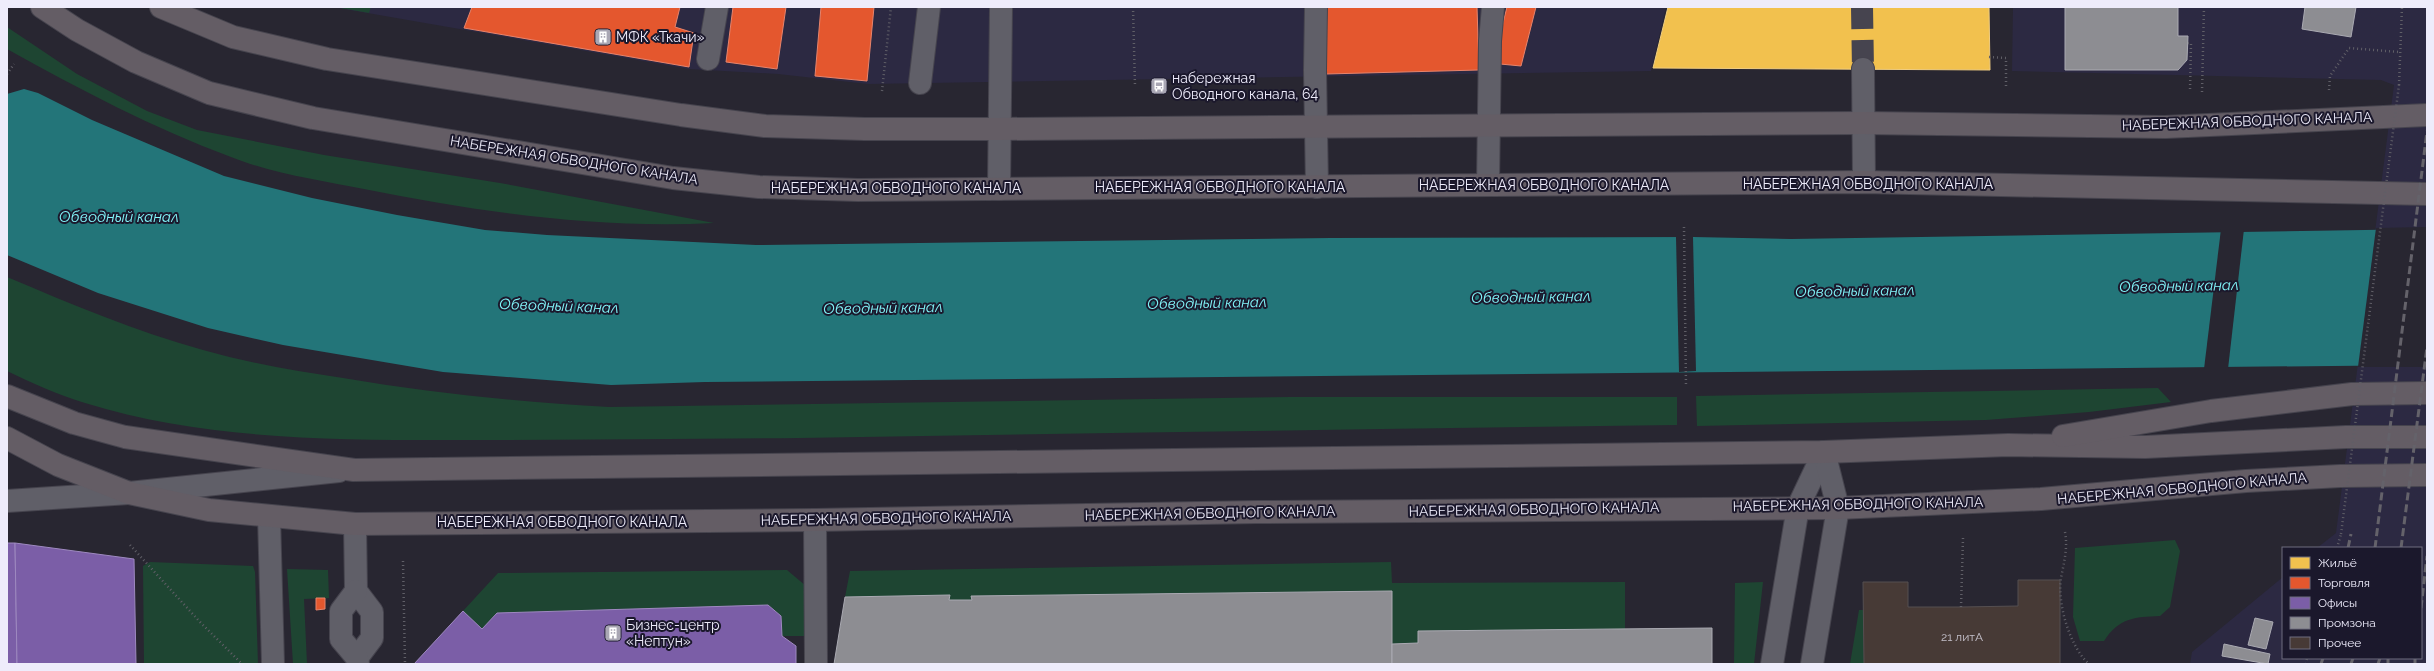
<svg xmlns="http://www.w3.org/2000/svg" width="2434" height="671" font-family="Raleway,sans-serif">
<style>
.built{fill:#2c2942}
.green{fill:#1e4532}
.water{fill:#237579}
.pier{fill:#282631}
.homes{fill:#f2c14e;stroke:#f1ce82}
.shops{fill:#e4572e;stroke:#e7846c}
.offices{fill:#7b5ea7;stroke:#9e89c0}
.industry{fill:#8d8d92;stroke:#aaaab2}
.building{fill:#473a36;stroke:#554f51}
.lines{fill:none;stroke-linecap:round;stroke-linejoin:round}
.minor-tunnel{stroke:#46444f;stroke-width:22;stroke-dasharray:22 11;stroke-linecap:butt}
.minor-casing{stroke:#46444e;stroke-width:24}
.major-casing{stroke:#46444e;stroke-width:24}
.path{stroke:#605f67;stroke-width:2.5;stroke-dasharray:1 3;stroke-linecap:butt}
.minor{stroke:#605f68;stroke-width:22}
.major{stroke:#645d65;stroke-width:22}
.rail{stroke:#64626a;stroke-width:3;stroke-dasharray:8 4;stroke-linecap:butt}
.path-bridge{stroke:#605f67;stroke-width:2.5;stroke-dasharray:1 3;stroke-linecap:butt}
.labels{text-anchor:middle;stroke-width:4;stroke-linejoin:round;paint-order:stroke}
.number-label{font-size:12px;fill:#c4c0ca}
.poi-label{font-size:14px;fill:#eeecfb;stroke:#1b182c;text-anchor:start}
.street-label{font-size:14px;fill:#eeecfb;stroke:#1b182c}
.water-label{font-size:15px;font-style:italic;fill:#83f7fb;stroke:#1b182c}
</style>
<rect width="100%" height="100%" fill="#282631"/>
<!-- built -->
<g class="built">
<path d="M333,7H1666L1651,71L868,84L778,74L689,69Z"/>
<path d="M2013,7H2427V664H2190L2192,652L2283,577V658H2421V548H2317L2336,533L2394,85L2381,80L2012,71Z"/>
</g>
<!-- green -->
<g class="green">
<path d="M335,7H371L369,13Z"/>
<path d="M7,27L77,74L147,111L197,130L324,155L500,183L714,223C597,229 479,212 364,189C322,181 271,173 231,157C153,128 79,89 7,49Z"/>
<path d="M7,277C71,304 135,331 203,350C249,363 296,371 343,378C432,393 520,402 609,407L1291,397H1677V425C1385,429 1092,433 799,438C692,439 585,440 478,440C347,440 211,442 85,403C58,395 32,383 7,371Z"/>
<path d="M2158,388L2171,402L2089,412L1986,420L1697,426L1696,396Z"/>
<path d="M2175,540L2180,551L2170,607L2160,616C2134,617 2119,618 2104,641H2080L2073,617L2075,548Z"/>
<path d="M150,562L253,566L255,572L258,664H144L143,566Z"/>
<path d="M1391,562L1392,583L1625,582V629L1418,631V643L1392,644V591L972,596V600H949V595L845,597L850,571Z"/>
<path d="M287,569L328,570L329,598L304,599L307,664H293Z"/>
<path d="M787,570L806,586L807,636H782L781,616L768,605L497,613L482,629L463,611L498,573Z"/>
<path d="M1763,582L1754,664H1734L1735,583Z"/>
<path d="M1859,610H1863L1864,664H1850Z"/>
</g>
<!-- water -->
<path class="water" d="M24,89L38,93L92,120L224,176L312,198L397,215L485,230L547,235L756,245L1331,238L1693,237L1791,239L2427,229V365L705,382L611,385L443,372L283,345L208,328L98,293L7,255V94Z"/>
<!-- pier -->
<g class="pier">
<path d="M2427,227V367H2358L2376,228Z"/>
<path d="M2221,229H2244L2228,369H2204Z"/>
<path d="M1676,237H1693L1696,371L1679,372Z"/>
</g>
<!-- homes -->
<path class="homes" d="M1668,7H1989L1990,70L1653,68Z"/>
<!-- shops -->
<g class="shops">
<path d="M472,7H680L675,27L694,33L689,67L464,28Z"/>
<path d="M733,7H786L777,69L726,62Z"/>
<path d="M821,7H874L867,81L815,76Z"/>
<path d="M1325,7H1477L1479,70L1326,74Z"/>
<path d="M1507,7H1536L1521,66L1500,64L1501,31Z"/>
<path d="M316,598H325V609L316,610Z"/>
</g>
<!-- offices -->
<g class="offices">
<path d="M7,543H15L17,664H7Z"/>
<path d="M15,543L134,559L136,664H17Z"/>
<path d="M768,605L781,616L782,636L796,646V664H414L463,611L482,629L497,613Z"/>
</g>
<!-- industry -->
<g class="industry">
<path d="M2065,7H2178V36H2188L2187,60L2178,70H2065Z"/>
<path d="M2305,7H2356L2351,37L2302,29Z"/>
<path d="M1392,591V664H834L845,597L950,595L949,600H972L971,596Z"/>
<path d="M2255,618L2273,622L2266,649L2248,645Z"/>
<path d="M1712,628V664H1392V644L1418,643V631Z"/>
<path d="M2224,644L2270,654L2268,664L2222,656Z"/>
</g>
<!-- building -->
<path class="building" d="M2018,580H2060V664H1864L1863,582H1908V607H1961L2018,606Z"/>
<g class="lines">
<!-- minor-tunnel -->
<path class="minor-tunnel" d="M1862,7L1863,69"/>
<!-- minor casing -->
<g class="minor-casing">
<g id="minor">
<path d="M1316,7L1315,70L1317,187"/>
<path d="M708,59L717,7"/>
<path d="M1863,69L1864,182"/>
<path d="M920,83L929,7"/>
<path d="M1488,185L1490,41L1493,7"/>
<path d="M999,189L1001,7"/>
<path d="M7,501L129,493L339,471"/>
<path d="M269,516L273,664"/>
<path d="M815,520L816,664"/>
<path d="M355,524L356,591L372,612V638L357,658"/>
<path d="M356,591L341,611V639L357,658L358,664"/>
<path d="M1772,664L1798,507L1824,452"/>
<path d="M1812,664L1838,508L1824,452"/>
</g>
</g>
<!-- major casing -->
<g class="major-casing">
<g id="major">
<path d="M42,7L77,30L136,62L209,93L313,118L673,178L759,187L858,190L1864,182L2427,194"/>
<path d="M161,7L233,37L327,59L681,115L765,126L865,129H998L1863,123L2165,127L2427,115"/>
<path d="M7,396L74,423L125,437L354,470L1824,452L2008,445L2145,447L2346,437H2427"/>
<path d="M2063,436L2211,411L2352,394L2427,393"/>
<path d="M7,438L58,465L129,493L209,510L355,524L815,520L1257,512L1838,508L2041,499L2246,481L2340,476L2427,475"/>
</g>
</g>
<!-- path -->
<g class="path">
<path d="M1133,7L1135,86"/>
<path d="M2188,43H2191L2190,91"/>
<path d="M1989,57L2006,58V86"/>
<path d="M7,74L14,64"/>
<path d="M2399,85L2402,7"/>
<path d="M2329,90L2330,76L2349,48L2399,52"/>
<path d="M882,91L891,7"/>
<path d="M2202,92L2204,7"/>
<path d="M1684,227L1686,386"/>
<path d="M2065,532C2068,548 2064,562 2061,578C2057,604 2070,647 2089,664"/>
<path d="M130,545L200,622L242,664"/>
<path d="M2337,548L2341,534"/>
<path d="M403,561L405,664"/>
<path d="M1961,607L1963,538"/>
<path d="M2306,664L2307,658"/>
</g>
<!-- minor -->
<use href="#minor" class="minor"/>
<!-- major -->
<use href="#major" class="major"/>
<!-- rail -->
<g class="rail">
<path d="M2348,548L2351,534"/>
<path d="M2375,548L2427,131"/>
<path d="M2401,548L2427,347"/>
<path d="M2421,608L2427,556"/>
<path d="M2321,664L2323,658"/>
<path d="M2351,664L2353,658"/>
<path d="M2378,664L2380,658"/>
<path d="M2388,664V658"/>
<path d="M2415,664V658"/>
</g>
<!-- path-bridge -->
<path class="path-bridge" d="M2341,534L2399,85"/>
</g>
<!-- icons -->
<defs>
<g id="building-square" transform="scale(0.9)"><rect x="-9" y="-9" width="18" height="18" rx="4" fill="#a9a7b4" stroke="#1b182c"/><path d="M-4-6H4V6H1V3H-1V6H-4ZM-2.5-4.3h1.7v1.8h-1.7ZM.8-4.3h1.7v1.8H.8ZM-2.5-1h1.7V.8h-1.7ZM.8-1h1.7V.8H.8Z" fill="#fff"/></g>
<g id="bus-square" transform="scale(0.9)"><rect x="-9" y="-9" width="18" height="18" rx="4" fill="#a9a7b4" stroke="#1b182c"/><path d="M-5-6H5V4H4V6H2V4H-2V6H-4V4H-5ZM-3.5-4V0h7V-4ZM-3.5 1.2v1.5H-2V1.2ZM2 1.2v1.5H3.5V1.2Z" fill="#fff"/></g>
</defs>
<g fill-rule="evenodd">
<use href="#building-square" x="603" y="37"/>
<use href="#bus-square" x="1159" y="86"/>
<use href="#building-square" x="613" y="633"/>
</g>
<g class="labels">
<!-- number labels -->
<g class="number-label">
<text x="1962" y="641">21 литА</text>
</g>
<!-- poi labels -->
<g class="poi-label">
<text x="616" y="42">МФК «Ткачи»</text>
<text x="1172" y="83">набережная<tspan x="1172" dy="16">Обводного канала, 64</tspan></text>
<text x="626" y="630">Бизнес-центр<tspan x="626" dy="16">«Нептун»</tspan></text>
</g>
<!-- street labels -->
<g class="street-label">
<text transform="translate(2247 121) rotate(-2)" y="5">НАБЕРЕЖНАЯ ОБВОДНОГО КАНАЛА</text>
<text transform="translate(574 160) rotate(9)" y="5">НАБЕРЕЖНАЯ ОБВОДНОГО КАНАЛА</text>
<text x="1868" y="189">НАБЕРЕЖНАЯ ОБВОДНОГО КАНАЛА</text>
<text x="1544" y="190">НАБЕРЕЖНАЯ ОБВОДНОГО КАНАЛА</text>
<text x="1220" y="192">НАБЕРЕЖНАЯ ОБВОДНОГО КАНАЛА</text>
<text x="896" y="193">НАБЕРЕЖНАЯ ОБВОДНОГО КАНАЛА</text>
<text transform="translate(2182 488) rotate(-5)" y="5">НАБЕРЕЖНАЯ ОБВОДНОГО КАНАЛА</text>
<text transform="translate(1858 504) rotate(-1)" y="5">НАБЕРЕЖНАЯ ОБВОДНОГО КАНАЛА</text>
<text transform="translate(1534 509) rotate(-1)" y="5">НАБЕРЕЖНАЯ ОБВОДНОГО КАНАЛА</text>
<text transform="translate(1210 513) rotate(-1)" y="5">НАБЕРЕЖНАЯ ОБВОДНОГО КАНАЛА</text>
<text transform="translate(886 518) rotate(-1)" y="5">НАБЕРЕЖНАЯ ОБВОДНОГО КАНАЛА</text>
<text x="562" y="527">НАБЕРЕЖНАЯ ОБВОДНОГО КАНАЛА</text>
</g>
<!-- water labels -->
<g class="water-label">
<text x="119" y="222">Обводный канал</text>
<text transform="translate(2179 286) rotate(-1)" y="5">Обводный канал</text>
<text transform="translate(1855 291) rotate(-1)" y="5">Обводный канал</text>
<text transform="translate(1531 297) rotate(-1)" y="5">Обводный канал</text>
<text transform="translate(1207 303) rotate(-1)" y="5">Обводный канал</text>
<text transform="translate(559 306) rotate(2)" y="5">Обводный канал</text>
<text transform="translate(883 308) rotate(-1)" y="5">Обводный канал</text>
</g>
</g>
<!-- border -->
<rect width="2434" height="671" fill="none" stroke="#eeecfb" stroke-width="16"/>
<!-- legend -->
<rect x="2282" y="547" width="140" height="112" fill="#1b182c" stroke="#6f6d7f"/>
<rect x="2290" y="557" width="20" height="12" fill="#f2c14e" stroke="#6f6d7f"/>
<text x="2318" y="567" font-size="12" fill="#eeecfb">Жильё</text>
<rect x="2290" y="577" width="20" height="12" fill="#e4572e" stroke="#6f6d7f"/>
<text x="2318" y="587" font-size="12" fill="#eeecfb">Торговля</text>
<rect x="2290" y="597" width="20" height="12" fill="#7b5ea7" stroke="#6f6d7f"/>
<text x="2318" y="607" font-size="12" fill="#eeecfb">Офисы</text>
<rect x="2290" y="617" width="20" height="12" fill="#8d8d92" stroke="#6f6d7f"/>
<text x="2318" y="627" font-size="12" fill="#eeecfb">Промзона</text>
<rect x="2290" y="637" width="20" height="12" fill="#473a36" stroke="#6f6d7f"/>
<text x="2318" y="647" font-size="12" fill="#eeecfb">Прочее</text>
</svg>
